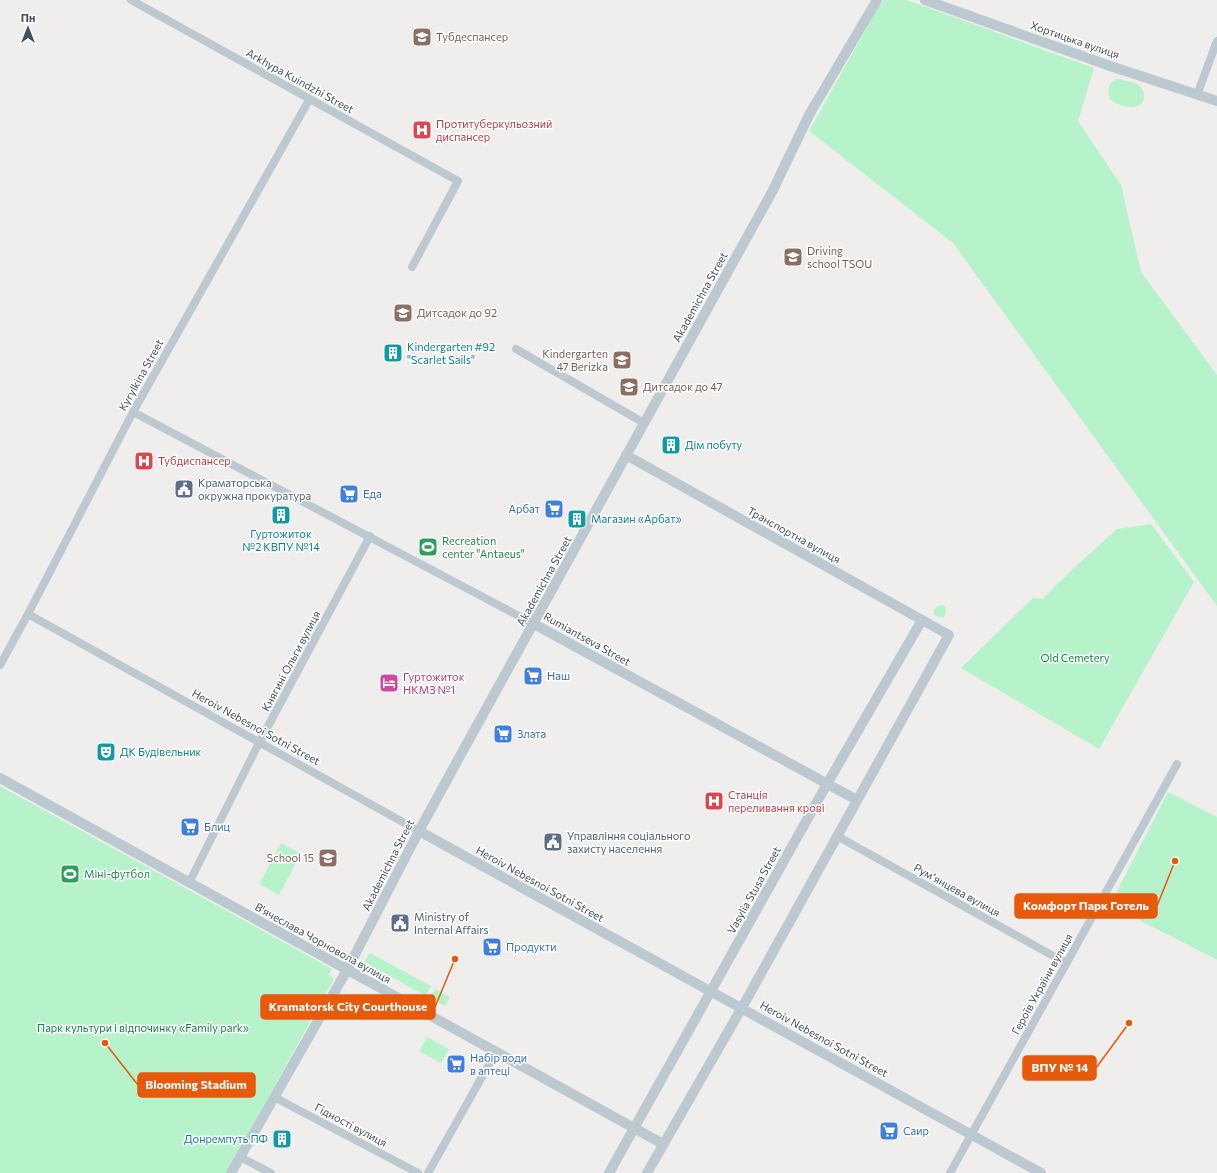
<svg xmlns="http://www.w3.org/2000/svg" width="1217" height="1173" font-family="Commissioner,sans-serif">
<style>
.green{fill:#b6f3cb}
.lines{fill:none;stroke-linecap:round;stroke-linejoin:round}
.minor{stroke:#bcc9d1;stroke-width:8}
.tertiary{stroke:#bcc9d1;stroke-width:10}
.labels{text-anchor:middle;stroke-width:3;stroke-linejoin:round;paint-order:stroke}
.education-label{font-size:11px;fill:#785e54;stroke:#fff;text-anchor:start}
.street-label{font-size:11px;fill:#44525d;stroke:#fff}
.health-label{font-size:11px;fill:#be3a42;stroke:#fff;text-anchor:start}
.culture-label{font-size:11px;fill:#0d838f;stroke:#fff;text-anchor:start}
.service-label{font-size:11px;fill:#4e5e75;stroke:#fff;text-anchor:start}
.shop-label{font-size:11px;fill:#366cbe;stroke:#fff;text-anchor:start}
.leisure-label{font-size:11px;fill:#27864d;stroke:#fff;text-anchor:start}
.park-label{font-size:11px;fill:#0d8543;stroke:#fff}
.hotel-label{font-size:11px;fill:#b23c85;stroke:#fff;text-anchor:start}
.leader{fill:none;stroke:#e8590c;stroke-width:1.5}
.callout-dot{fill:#e8590c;stroke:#fff;stroke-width:1.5}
.callout{fill:#e8590c;stroke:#e8590c;stroke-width:1.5}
.callout-label{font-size:12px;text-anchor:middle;font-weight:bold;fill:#fff}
</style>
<rect width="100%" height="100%" fill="#f0eded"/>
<!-- green -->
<g class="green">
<path d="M884,0H907L1094,68L1078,121L1121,185L1141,272L1217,375V606L953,243L809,131L880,4Z"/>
<path d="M1116,79H1120C1125,81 1136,82 1140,86C1142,88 1144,92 1144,95C1145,114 1119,107 1110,99C1107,91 1108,83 1116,79Z"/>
<path d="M1151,524L1194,582L1099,749L961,668L1033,598L1042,599L1076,566L1117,529Z"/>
<path d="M940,605L945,606C946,610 947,614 943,618L934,615C933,609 935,608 940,605Z"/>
<path d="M0,786L332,969L329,975L334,979L226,1173H0Z"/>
<path d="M1168,792L1217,817V960L1110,905Z"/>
<path d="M281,843L301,854L279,895L259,884Z"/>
<path d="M370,953L431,986L426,996L364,962Z"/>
<path d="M435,989L450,997L445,1006L430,997Z"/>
<path d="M427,1037L449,1049L441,1063L419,1051Z"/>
</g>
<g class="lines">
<!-- minor -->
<g class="minor">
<path d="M131,0L458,181L412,267"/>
<path d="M1197,95L1217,41"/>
<path d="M516,349L644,423"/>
<path d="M133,412L534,624"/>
<path d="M28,614L419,831"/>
<path d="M0,665L28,614L133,412L309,100"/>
<path d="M837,836L1066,963"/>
<path d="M189,883L259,743L370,536"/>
<path d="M274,1097L418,1173"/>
<path d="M240,1157L271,1173"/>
<path d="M428,1173L496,1052"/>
<path d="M950,1173L1177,764"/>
</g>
<!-- tertiary -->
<g class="tertiary">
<path d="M925,0L1110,66L1217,101"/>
<path d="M626,455L949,635L744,1004L647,1173"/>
<path d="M534,624L857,800"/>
<path d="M0,778L663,1144"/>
<path d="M419,831L1041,1173"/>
<path d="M231,1173L347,970L419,831L460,756L772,192L809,115L877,0"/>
<path d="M609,1173L827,784L922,620"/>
</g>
</g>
<!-- icons -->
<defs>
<g id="school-square" transform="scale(1)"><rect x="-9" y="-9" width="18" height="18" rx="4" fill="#8d6e63" stroke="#fff"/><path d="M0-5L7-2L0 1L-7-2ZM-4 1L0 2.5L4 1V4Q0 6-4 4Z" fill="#fff"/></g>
<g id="hospital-square" transform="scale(1)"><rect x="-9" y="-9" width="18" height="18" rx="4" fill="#e0444e" stroke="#fff"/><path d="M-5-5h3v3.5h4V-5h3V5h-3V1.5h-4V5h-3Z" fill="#fff"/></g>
<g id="building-square" transform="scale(1)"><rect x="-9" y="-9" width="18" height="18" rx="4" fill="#0f9aa8" stroke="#fff"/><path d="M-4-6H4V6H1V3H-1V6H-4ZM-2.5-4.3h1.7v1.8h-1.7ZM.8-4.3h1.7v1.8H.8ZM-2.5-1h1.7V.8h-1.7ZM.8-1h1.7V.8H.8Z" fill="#fff"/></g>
<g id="civic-square" transform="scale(1)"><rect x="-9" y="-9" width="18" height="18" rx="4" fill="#5c6f8a" stroke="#fff"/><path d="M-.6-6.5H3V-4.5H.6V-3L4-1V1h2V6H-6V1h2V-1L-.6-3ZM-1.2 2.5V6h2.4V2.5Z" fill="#fff"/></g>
<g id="supermarket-square" transform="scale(1)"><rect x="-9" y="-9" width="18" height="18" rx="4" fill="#3f7fe0" stroke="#fff"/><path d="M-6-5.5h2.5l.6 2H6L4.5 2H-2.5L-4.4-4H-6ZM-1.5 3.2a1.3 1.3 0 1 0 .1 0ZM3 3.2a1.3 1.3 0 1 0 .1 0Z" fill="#fff"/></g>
<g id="stadium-square" transform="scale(1)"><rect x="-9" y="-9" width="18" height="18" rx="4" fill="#2e9e5b" stroke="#fff"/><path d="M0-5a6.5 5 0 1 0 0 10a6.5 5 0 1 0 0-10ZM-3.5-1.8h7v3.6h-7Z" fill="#fff"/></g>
<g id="hotel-square" transform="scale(1)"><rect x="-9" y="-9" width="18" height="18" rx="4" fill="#d1479c" stroke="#fff"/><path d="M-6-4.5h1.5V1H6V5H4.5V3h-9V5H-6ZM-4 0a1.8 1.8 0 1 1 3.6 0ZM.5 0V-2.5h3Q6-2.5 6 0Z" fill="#fff"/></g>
<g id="theatre-square" transform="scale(1)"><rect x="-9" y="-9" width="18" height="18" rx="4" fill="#0f9aa8" stroke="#fff"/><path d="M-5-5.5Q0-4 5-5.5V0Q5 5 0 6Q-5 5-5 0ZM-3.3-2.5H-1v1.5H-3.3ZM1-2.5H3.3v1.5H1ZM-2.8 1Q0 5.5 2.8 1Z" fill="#fff"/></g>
</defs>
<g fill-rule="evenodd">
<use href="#school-square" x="422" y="37"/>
<use href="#hospital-square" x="422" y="130"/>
<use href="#school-square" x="793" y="257"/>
<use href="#school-square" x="403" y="313"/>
<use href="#building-square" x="393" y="353"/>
<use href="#school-square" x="622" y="360"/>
<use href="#school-square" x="629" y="387"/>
<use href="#building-square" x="671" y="445"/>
<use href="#hospital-square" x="144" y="461"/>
<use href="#civic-square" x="184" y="489"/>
<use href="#supermarket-square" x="349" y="494"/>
<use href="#supermarket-square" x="554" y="509"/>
<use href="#building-square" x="281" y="515"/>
<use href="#building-square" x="577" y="519"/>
<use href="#stadium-square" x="428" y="547"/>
<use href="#supermarket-square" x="533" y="676"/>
<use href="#hotel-square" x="389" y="683"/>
<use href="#supermarket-square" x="503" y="734"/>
<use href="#theatre-square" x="106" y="752"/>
<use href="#hospital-square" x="714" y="801"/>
<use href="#supermarket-square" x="190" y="827"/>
<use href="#civic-square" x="553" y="842"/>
<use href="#school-square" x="328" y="858"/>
<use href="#stadium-square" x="70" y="874"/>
<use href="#civic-square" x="400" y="923"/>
<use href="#supermarket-square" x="492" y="947"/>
<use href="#supermarket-square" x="456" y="1064"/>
<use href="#supermarket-square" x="889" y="1131"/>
<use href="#building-square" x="282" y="1139"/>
</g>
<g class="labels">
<!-- education labels -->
<g class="education-label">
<text x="436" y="41">Тубдеспансер</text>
<text x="807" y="255">Driving<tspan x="807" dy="13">school TSOU</tspan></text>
<text x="417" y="317">Дитсадок до 92</text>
<text x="608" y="358" text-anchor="end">Kindergarten<tspan x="608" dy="13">47 Berizka</tspan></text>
<text x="643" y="391">Дитсадок до 47</text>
<text x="314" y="862" text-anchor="end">School 15</text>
</g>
<!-- street labels -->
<g class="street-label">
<text transform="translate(1075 40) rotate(19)" y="4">Хортицька вулиця</text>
<text transform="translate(300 81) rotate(29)" y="4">Arkhypa Kuindzhi Street</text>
<text transform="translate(700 297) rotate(-61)" y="4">Akademichna Street</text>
<text transform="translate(141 375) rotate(-61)" y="4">Kyrylkina Street</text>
<text transform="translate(794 535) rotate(29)" y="4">Транспортна вулиця</text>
<text transform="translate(544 581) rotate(-61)" y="4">Akademichna Street</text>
<text transform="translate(587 639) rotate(29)" y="4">Rumiantseva Street</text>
<text transform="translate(291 661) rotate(-62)" y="4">Княгині Ольги вулиця</text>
<text transform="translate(256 727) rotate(29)" y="4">Heroiv Nebesnoi Sotni Street</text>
<text transform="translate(388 865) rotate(-63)" y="4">Akademichna Street</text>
<text transform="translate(540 884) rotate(29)" y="4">Heroiv Nebesnoi Sotni Street</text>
<text transform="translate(754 890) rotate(-61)" y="4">Vasylia Stusa Street</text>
<text transform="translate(957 890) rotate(29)" y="4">Рум’янцева вулиця</text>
<text transform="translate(323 943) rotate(29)" y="4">В'ячеслава Чорновола вулиця</text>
<text transform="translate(1042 984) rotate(-61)" y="4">Героїв України вулиця</text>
<text transform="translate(824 1039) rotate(29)" y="4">Heroiv Nebesnoi Sotni Street</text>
<text transform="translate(351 1125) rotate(28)" y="4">Гідності вулиця</text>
</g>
<!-- health labels -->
<g class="health-label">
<text x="436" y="128">Протитуберкульозний<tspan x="436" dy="13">диспансер</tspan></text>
<text x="158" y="465">Тубдиспансер</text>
<text x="728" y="799">Станція<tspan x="728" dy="13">переливання крові</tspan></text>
</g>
<!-- culture labels -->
<g class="culture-label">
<text x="407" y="351">Kindergarten #92<tspan x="407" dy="13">"Scarlet Sails"</tspan></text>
<text x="685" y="449">Дім побуту</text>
<text x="591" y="523">Магазин «Арбат»</text>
<text x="281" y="538" text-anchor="middle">Гуртожиток<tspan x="281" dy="13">№2 КВПУ №14</tspan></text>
<text x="120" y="756">ДК Будівельник</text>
<text x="268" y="1143" text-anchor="end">Донремпуть ПФ</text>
</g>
<!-- service labels -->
<g class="service-label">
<text x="198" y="487">Краматорська<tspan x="198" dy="13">окружна прокуратура</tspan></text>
<text x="567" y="840">Управління соціального<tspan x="567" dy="13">захисту населення</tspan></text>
<text x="414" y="921">Ministry of<tspan x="414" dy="13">Internal Affairs</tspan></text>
</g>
<!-- shop labels -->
<g class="shop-label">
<text x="363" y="498">Еда</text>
<text x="540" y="513" text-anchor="end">Арбат</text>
<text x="547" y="680">Наш</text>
<text x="517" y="738">Злата</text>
<text x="204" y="831">Блиц</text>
<text x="506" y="951">Продукти</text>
<text x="470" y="1062">Набір води<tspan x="470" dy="13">в аптеці</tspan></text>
<text x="903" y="1135">Саир</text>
</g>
<!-- leisure labels -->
<g class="leisure-label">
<text x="442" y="545">Recreation<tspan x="442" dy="13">center "Antaeus"</tspan></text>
<text x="84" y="878">Міні-футбол</text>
</g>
<!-- park labels -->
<g class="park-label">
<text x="1075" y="662">Old Cemetery</text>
<text x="143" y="1032">Парк культури і відпочинку «Family park»</text>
</g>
<!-- hotel labels -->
<g class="hotel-label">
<text x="403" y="681">Гуртожиток<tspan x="403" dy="13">НКМЗ №1</tspan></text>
</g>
</g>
<!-- callouts -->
<path class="leader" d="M1175 861L1157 906M455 959L435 1007M1129 1023L1096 1068M105 1043L138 1085"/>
<g class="callout-dot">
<circle cx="1175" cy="861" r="4"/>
<circle cx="455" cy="959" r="4"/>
<circle cx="1129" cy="1023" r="4"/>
<circle cx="105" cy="1043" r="4"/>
</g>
<g class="callout">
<rect x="1015" y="894" width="142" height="24" rx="4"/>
<rect x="261" y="995" width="174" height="24" rx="4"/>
<rect x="1023" y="1056" width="73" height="24" rx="4"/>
<rect x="138" y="1073" width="117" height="24" rx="4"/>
</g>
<g class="callout-label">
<text x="1086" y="910">Комфорт Парк Готель</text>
<text x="348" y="1011">Kramatorsk City Courthouse</text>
<text x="1060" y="1072">ВПУ № 14</text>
<text x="196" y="1089">Blooming Stadium</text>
</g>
<!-- north arrow -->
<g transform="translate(28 28)" stroke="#ffffff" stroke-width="3" paint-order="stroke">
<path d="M0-3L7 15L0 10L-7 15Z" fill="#44525d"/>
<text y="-6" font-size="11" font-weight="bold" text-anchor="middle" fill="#44525d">Пн</text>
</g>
</svg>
